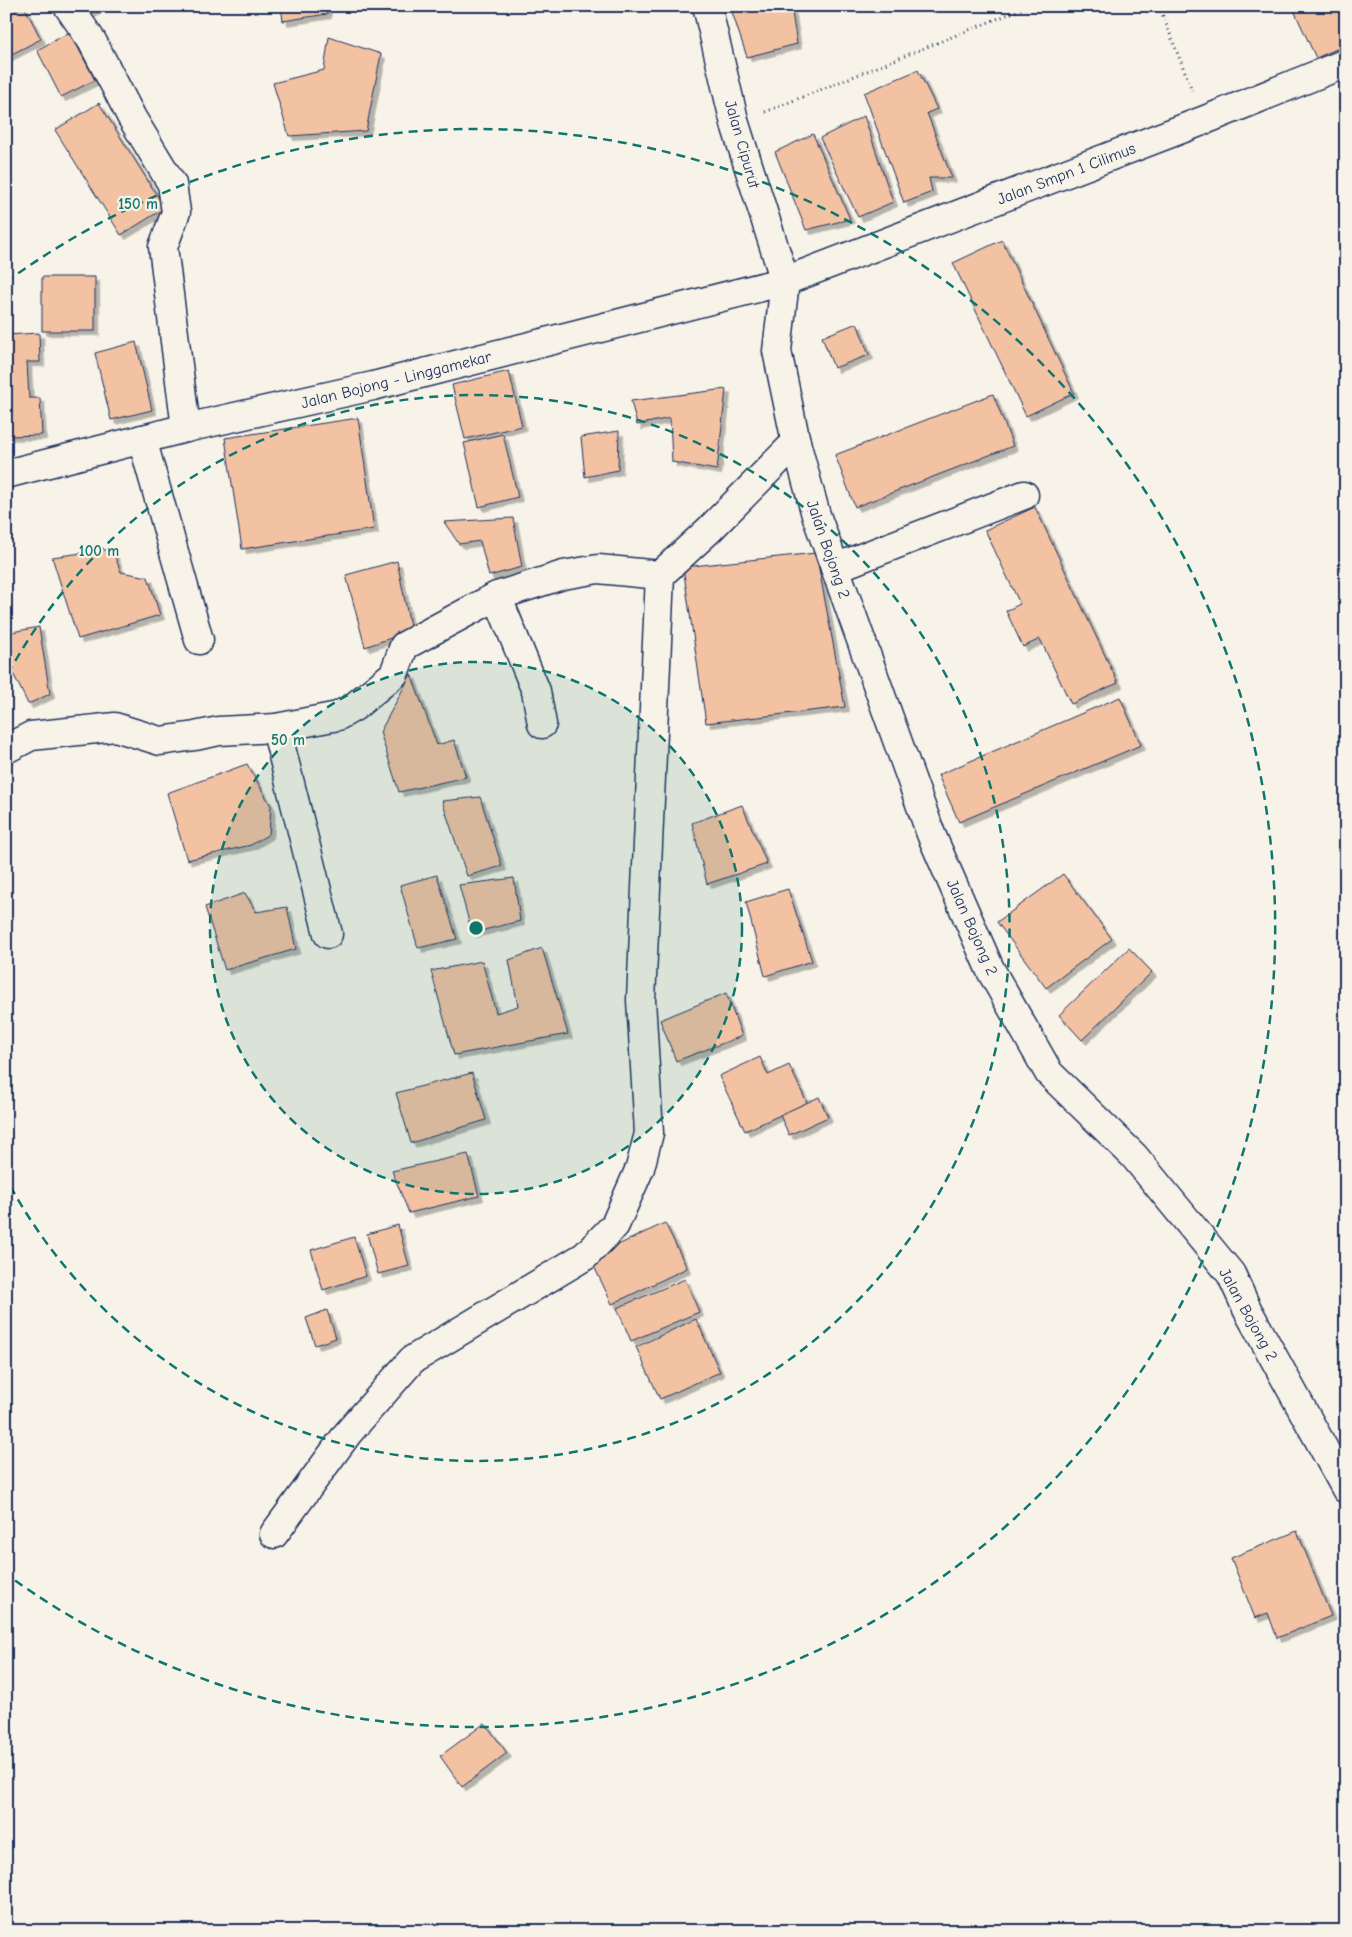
<svg xmlns="http://www.w3.org/2000/svg" width="1352" height="1937" font-family="'Comic Neue',sans-serif">
<style>
.building{fill:#f3c2a3;stroke:#1b2f5e;filter:url(#shadow)}
.lines{fill:none;stroke-linecap:round;stroke-linejoin:round}
.minor-casing{stroke:#1b2f5e;stroke-width:31}
.path{stroke:#1b2f5e;stroke-width:3;stroke-dasharray:1 4;stroke-linecap:butt}
.minor{stroke:#f7f3e8;stroke-width:28}
.ring{fill:none;stroke:#0f766e;stroke-width:2.5;stroke-dasharray:9 6}
.labels{text-anchor:middle;stroke-width:4.5;stroke-linejoin:round;paint-order:stroke}
.street-label{font-size:16px;fill:#1b2f5e;stroke:#f7f3e8}
.centre{fill:#0f766e;stroke:#f7f3e8;stroke-width:2.5}
.ring-label{font-size:15px;text-anchor:middle;font-weight:bold;fill:#0f766e;stroke:#f7f3e8;stroke-width:4.5;stroke-linejoin:round;paint-order:stroke}
</style>
<defs>
<filter id="shadow"><feDropShadow dx="4.5" dy="4.5" stdDeviation="0" flood-color="#0004"/></filter>
</defs>
<rect width="100%" height="100%" fill="#f7f3e8"/>
<filter id="ink" filterUnits="userSpaceOnUse"><feTurbulence type="fractalNoise" baseFrequency=".02" numOctaves="2"/><feDisplacementMap in="SourceGraphic" scale="10" xChannelSelector="R" yChannelSelector="G"/><feConvolveMatrix kernelMatrix="1 2 1 2 8 2 1 2 1" color-interpolation-filters="sRGB"/></filter>
<g filter="url(#ink)">
<!-- building -->
<g class="building">
<path d="M24,6L41,39L6,57V16Z"/>
<path d="M82,6H101L88,15Z"/>
<path d="M281,6H326L327,14L283,21Z"/>
<path d="M730,6H791L797,44L747,57Z"/>
<path d="M1292,6H1338L1346,25V45L1316,58Z"/>
<path d="M70,32L95,80L61,97L37,50Z"/>
<path d="M329,37L381,54L366,131L289,136L273,83L324,70Z"/>
<path d="M918,70L937,109L927,113L952,178H929L932,192L904,203L864,93Z"/>
<path d="M99,103L165,208L121,235L55,130Z"/>
<path d="M864,116L893,202L858,217L820,138Z"/>
<path d="M813,134L850,219L806,230L775,152Z"/>
<path d="M1002,240L1074,393L1026,416L953,263Z"/>
<rect x="42" y="277" width="53" height="54"/>
<path d="M857,323L869,355L834,368L822,337Z"/>
<path d="M39,333L40,362H27L29,398H40L42,435L6,436V335Z"/>
<path d="M136,342L152,410L111,420L95,353Z"/>
<path d="M509,371L522,426L465,439L452,385Z"/>
<path d="M726,389L717,470L672,462L670,418L637,425L631,401Z"/>
<path d="M993,394L1013,446L855,507L835,455Z"/>
<path d="M358,418L374,529L242,549L225,438Z"/>
<path d="M619,431L618,470L585,477L581,437Z"/>
<path d="M503,434L518,497L479,507L464,443Z"/>
<path d="M1035,507L1118,683L1071,704L1040,639L1023,647L1006,611L1020,604L985,530Z"/>
<path d="M513,518L522,567L489,576L480,541L459,544L444,522Z"/>
<path d="M112,549L121,572L148,577L160,615L78,639L52,557Z"/>
<path d="M816,553L845,707L706,723L683,567Z"/>
<path d="M397,561L411,631L365,647L346,575Z"/>
<path d="M39,627L50,694L28,704L12,671L6,672V633Z"/>
<path d="M411,674L437,745L454,740L466,777L399,792L380,732Z"/>
<path d="M1120,697L1141,745L959,822L938,775Z"/>
<path d="M247,764L271,806L269,834L251,845L187,860L167,793Z"/>
<path d="M480,797L502,866L467,876L442,801Z"/>
<path d="M742,805L767,864L707,884L692,823Z"/>
<path d="M1063,874L1112,939L1046,988L997,922Z"/>
<path d="M437,875L457,939L418,948L400,885Z"/>
<path d="M514,878L520,921L472,933L459,885Z"/>
<path d="M788,889L812,961L765,976L746,902Z"/>
<path d="M245,893L256,912L287,907L296,949L225,970L205,907Z"/>
<path d="M542,948L568,1034L454,1055L431,971L482,961L496,1013L518,1006L509,960Z"/>
<path d="M1129,948L1152,972L1082,1040L1059,1015Z"/>
<path d="M726,993L742,1036L676,1061L660,1020Z"/>
<path d="M760,1057L768,1075L789,1065L807,1103L745,1131L719,1076Z"/>
<path d="M472,1073L486,1120L411,1143L396,1093Z"/>
<path d="M819,1097L828,1117L789,1135L780,1115Z"/>
<path d="M468,1154L479,1196L409,1213L392,1171Z"/>
<path d="M665,1223L687,1268L612,1304L590,1258Z"/>
<path d="M398,1225L409,1266L378,1274L367,1234Z"/>
<path d="M354,1237L366,1276L323,1290L311,1250Z"/>
<path d="M685,1279L699,1312L631,1341L617,1308Z"/>
<path d="M327,1310L336,1338L315,1345L306,1318Z"/>
<path d="M696,1319L720,1372L660,1399L636,1347Z"/>
<path d="M1297,1531L1331,1616L1277,1638L1268,1613L1255,1618L1231,1558Z"/>
<path d="M485,1723L507,1753L462,1787L440,1756Z"/>
</g>
<g class="lines">
<!-- minor casing -->
<g class="minor-casing">
<g id="minor">
<path d="M68,6L92,41L132,118L172,184L176,212L163,247L186,428"/>
<path d="M707,6L735,124L785,281L777,351L796,442L816,515L931,834L990,969L1049,1073L1134,1156L1231,1274L1247,1309L1346,1489"/>
<path d="M142,439L199,640"/>
<path d="M6,474L186,428L373,386L785,281L1205,120L1346,63"/>
<path d="M835,568L1024,495"/>
<path d="M542,724L536,691L497,596L563,575L598,569L660,575L710,529L796,442"/>
<path d="M276,728L328,934"/>
<path d="M6,749L31,736L115,727L160,741L195,736L219,731L276,728L338,716L354,707L394,674L404,646L497,596"/>
<path d="M274,1534L348,1433L412,1360L585,1256L615,1225L640,1168L649,1133L641,1000L660,575"/>
</g>
</g>
<!-- path -->
<g class="path">
<path d="M1159,6L1192,90"/>
<path d="M765,112L1029,6"/>
</g>
<!-- minor -->
<use href="#minor" class="minor"/>
</g>
</g>
<!-- distance rings -->
<circle cx="476" cy="928" r="266" fill="#0f766e" fill-opacity=".12"/>
<g class="ring">
<circle cx="476" cy="928" r="266"/>
<path d="M8 674A533 533 0 1 1 8 1182"/>
<path d="M6 282A799 799 0 1 1 6 1574"/>
</g>
<g class="labels">
<!-- street labels -->
<g class="street-label">
<text transform="translate(743 144) rotate(74)" y="6">Jalan Cipurut</text>
<text transform="translate(1066 173) rotate(-21)" y="6">Jalan Smpn 1 Cilimus</text>
<text transform="translate(396 379) rotate(-14)" y="6">Jalan Bojong - Linggamekar</text>
<text transform="translate(829 549) rotate(71)" y="6">Jalan Bojong 2</text>
<text transform="translate(973 927) rotate(66)" y="6">Jalan Bojong 2</text>
<text transform="translate(1249 1314) rotate(61)" y="6">Jalan Bojong 2</text>
</g>
</g>
<circle cx="476" cy="928" r="8" class="centre"/>
<g class="ring-label">
<text x="138" y="209">150 m</text>
<text x="99" y="556">100 m</text>
<text x="288" y="745">50 m</text>
</g>
<!-- margin -->
<rect width="1352" height="1937" fill="none" stroke="#f7f3e8" stroke-width="25"/>
<rect x="12" y="12" width="1327" height="1912" fill="none" stroke="#1b2f5e" stroke-width="2" filter="url(#ink)"/>
</svg>
